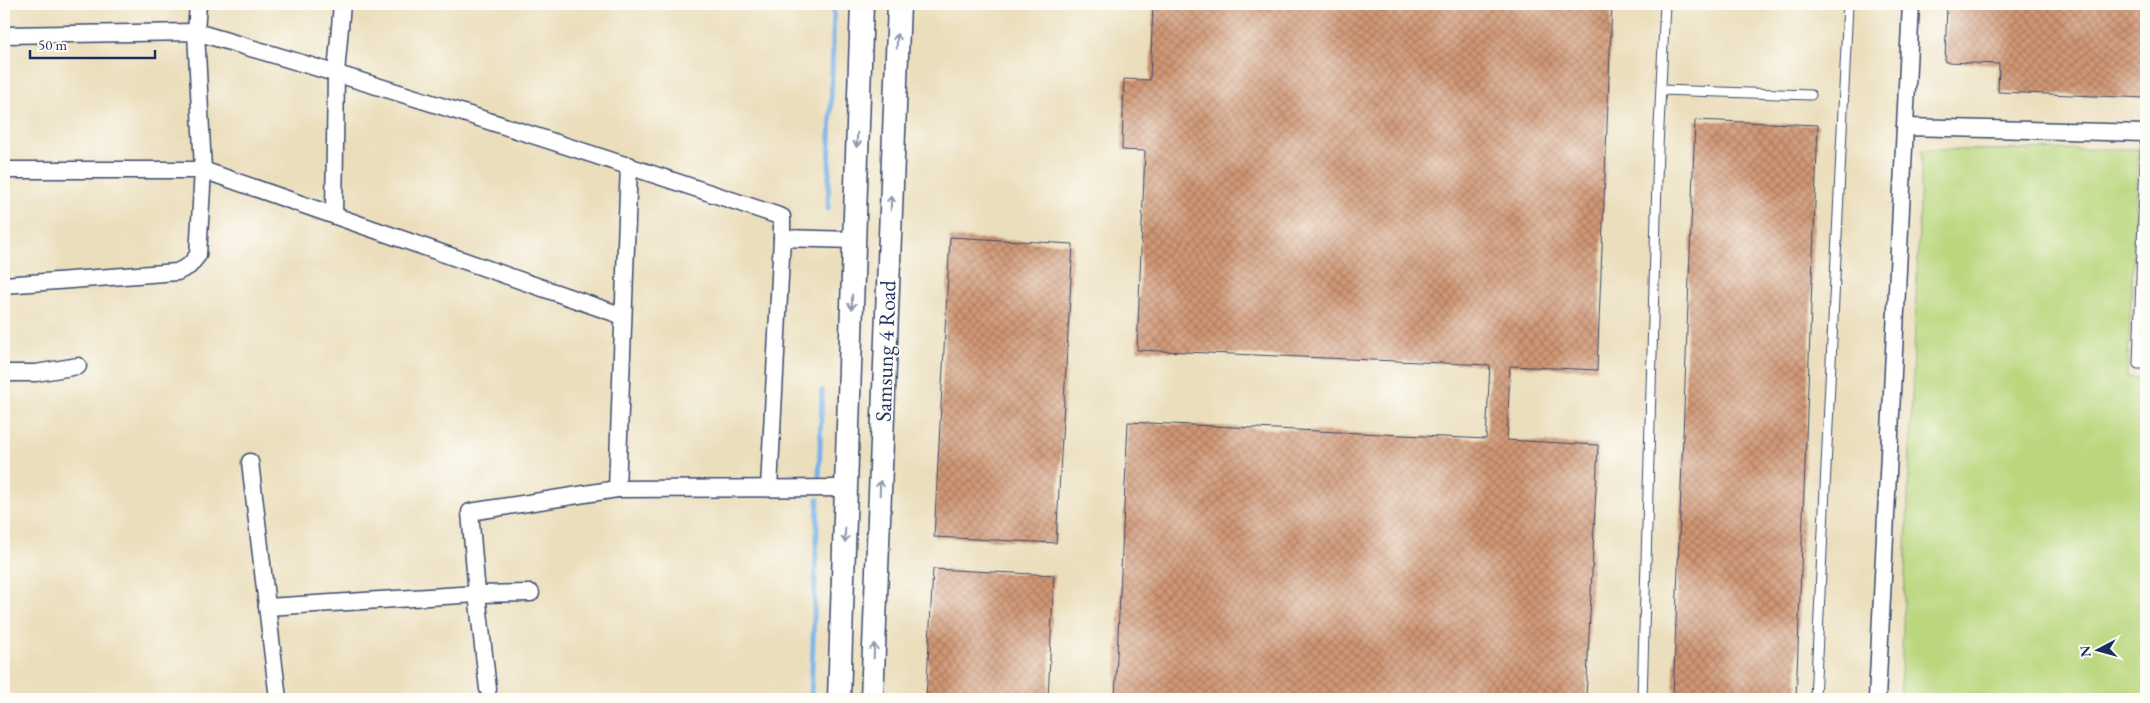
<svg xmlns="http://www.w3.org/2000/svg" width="2150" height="703" font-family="'EB Garamond',serif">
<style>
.park{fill:#bad77e;stroke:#6a836e}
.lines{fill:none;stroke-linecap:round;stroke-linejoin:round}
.stream{stroke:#76b1e7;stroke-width:5}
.building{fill:url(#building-cross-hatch)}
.lane-casing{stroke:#3a496c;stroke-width:11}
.street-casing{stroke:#3a496c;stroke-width:19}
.secondary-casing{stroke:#3a496c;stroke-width:25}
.lane{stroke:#fff;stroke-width:9}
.street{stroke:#fff;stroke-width:16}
.secondary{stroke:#fff;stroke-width:22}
.oneway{stroke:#8d97ae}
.labels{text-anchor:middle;stroke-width:4;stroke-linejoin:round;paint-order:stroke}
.street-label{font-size:22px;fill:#1b2f5e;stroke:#fdfcf7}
</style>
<defs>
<pattern id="building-cross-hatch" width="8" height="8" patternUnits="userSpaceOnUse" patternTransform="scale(1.25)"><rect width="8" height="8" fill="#d19774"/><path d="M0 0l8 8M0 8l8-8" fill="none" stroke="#a97c62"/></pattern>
</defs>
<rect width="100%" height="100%" fill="#fdfcf7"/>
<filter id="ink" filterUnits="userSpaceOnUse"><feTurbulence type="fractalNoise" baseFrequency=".02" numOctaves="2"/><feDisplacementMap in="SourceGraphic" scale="10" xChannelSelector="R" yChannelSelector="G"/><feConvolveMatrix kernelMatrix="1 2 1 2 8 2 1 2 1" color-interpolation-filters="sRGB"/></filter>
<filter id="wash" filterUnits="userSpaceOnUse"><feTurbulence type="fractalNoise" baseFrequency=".0096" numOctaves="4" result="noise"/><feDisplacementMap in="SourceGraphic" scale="20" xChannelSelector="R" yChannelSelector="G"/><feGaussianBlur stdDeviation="1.12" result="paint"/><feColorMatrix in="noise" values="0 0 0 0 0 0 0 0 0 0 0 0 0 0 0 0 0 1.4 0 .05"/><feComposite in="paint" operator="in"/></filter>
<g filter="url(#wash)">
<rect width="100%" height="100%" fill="#ebdebc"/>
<!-- park -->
<path class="park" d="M2139,149L2127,377L2146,378V699H1900L1922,150Z"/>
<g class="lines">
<!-- stream -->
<g class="stream">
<path d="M828,209L834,4"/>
<path d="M819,477L822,391"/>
<path d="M811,699L818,499"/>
</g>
</g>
<g id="blocks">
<!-- building -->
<g class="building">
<path d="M1153,4H1612L1597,370L1510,366L1507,440L1598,445L1586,699H1115L1128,422L1486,439L1490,365L1137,350L1145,151L1122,150L1124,79L1150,80Z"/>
<path d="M1947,4H2146V98L1998,92L1999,64L1945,62Z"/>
<path d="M1695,120L1818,125L1796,699H1673Z"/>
<path d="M950,237L1073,244L1056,543L934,537Z"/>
<path d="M933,569L1054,575L1048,699H926Z"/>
</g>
</g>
</g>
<g filter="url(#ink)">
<use href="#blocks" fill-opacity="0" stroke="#3a496c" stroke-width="1"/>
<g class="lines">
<!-- lane casing -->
<g class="lane-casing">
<g id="lane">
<path d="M1661,90L1811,95"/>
<path d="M2146,133L2138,364H2146"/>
<path d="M1642,699L1658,147L1665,4"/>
<path d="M1815,699L1848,4"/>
</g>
</g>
<!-- street casing -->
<g class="street-casing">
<g id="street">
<path d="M198,4L196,32C393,89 588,152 782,217V238L853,240"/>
<path d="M4,35L196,32L203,170L198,255L189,266L177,272L4,285"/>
<path d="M1905,127L2146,133"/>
<path d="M629,165L617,489L847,488"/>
<path d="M4,170H203L623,316"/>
<path d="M334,215L336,73L342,4"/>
<path d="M4,373H36L78,366"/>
<path d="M250,462L278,699"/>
<path d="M769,488L782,238"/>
<path d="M267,607L477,594L531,593"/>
<path d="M488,689L477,594L470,512L617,489"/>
<path d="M1877,699L1911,4"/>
</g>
</g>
<!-- secondary casing -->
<g class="secondary-casing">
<g id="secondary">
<path d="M839,699L862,4"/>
<path d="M872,699L899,4"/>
</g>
</g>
<!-- lane -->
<use href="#lane" class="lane"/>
<!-- street -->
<use href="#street" class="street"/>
<!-- secondary -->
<use href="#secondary" class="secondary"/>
</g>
<!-- one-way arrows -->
<defs><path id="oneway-shaft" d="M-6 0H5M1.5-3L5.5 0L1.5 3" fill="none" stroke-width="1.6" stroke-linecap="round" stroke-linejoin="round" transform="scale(1.25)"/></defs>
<g class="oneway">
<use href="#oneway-shaft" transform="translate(897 41) rotate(-88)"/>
<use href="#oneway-shaft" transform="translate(857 140) rotate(92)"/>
<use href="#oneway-shaft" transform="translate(891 203) rotate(-88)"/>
<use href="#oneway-shaft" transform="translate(852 302) rotate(91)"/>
<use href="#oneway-shaft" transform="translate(880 488) rotate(-88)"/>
<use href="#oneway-shaft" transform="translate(845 535) rotate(92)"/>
<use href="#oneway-shaft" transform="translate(874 651) rotate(-88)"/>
</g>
</g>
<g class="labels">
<!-- street labels -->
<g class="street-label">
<text transform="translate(885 351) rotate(-88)" y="8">Samsung 4 Road</text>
</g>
</g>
<!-- margin -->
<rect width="2150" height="703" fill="none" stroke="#fdfcf7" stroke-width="20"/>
<!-- north arrow -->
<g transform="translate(2098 650) rotate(264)" stroke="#fdfcf7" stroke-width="4" paint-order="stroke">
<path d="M0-4L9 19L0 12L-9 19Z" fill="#1b2f5e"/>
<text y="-8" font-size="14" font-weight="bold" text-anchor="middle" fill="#1b2f5e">N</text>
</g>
<!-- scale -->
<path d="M30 50v8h125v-8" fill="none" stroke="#1b2f5e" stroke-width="2.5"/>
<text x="38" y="50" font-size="15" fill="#1b2f5e" stroke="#fdfcf7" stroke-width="4" paint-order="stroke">50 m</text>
</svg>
